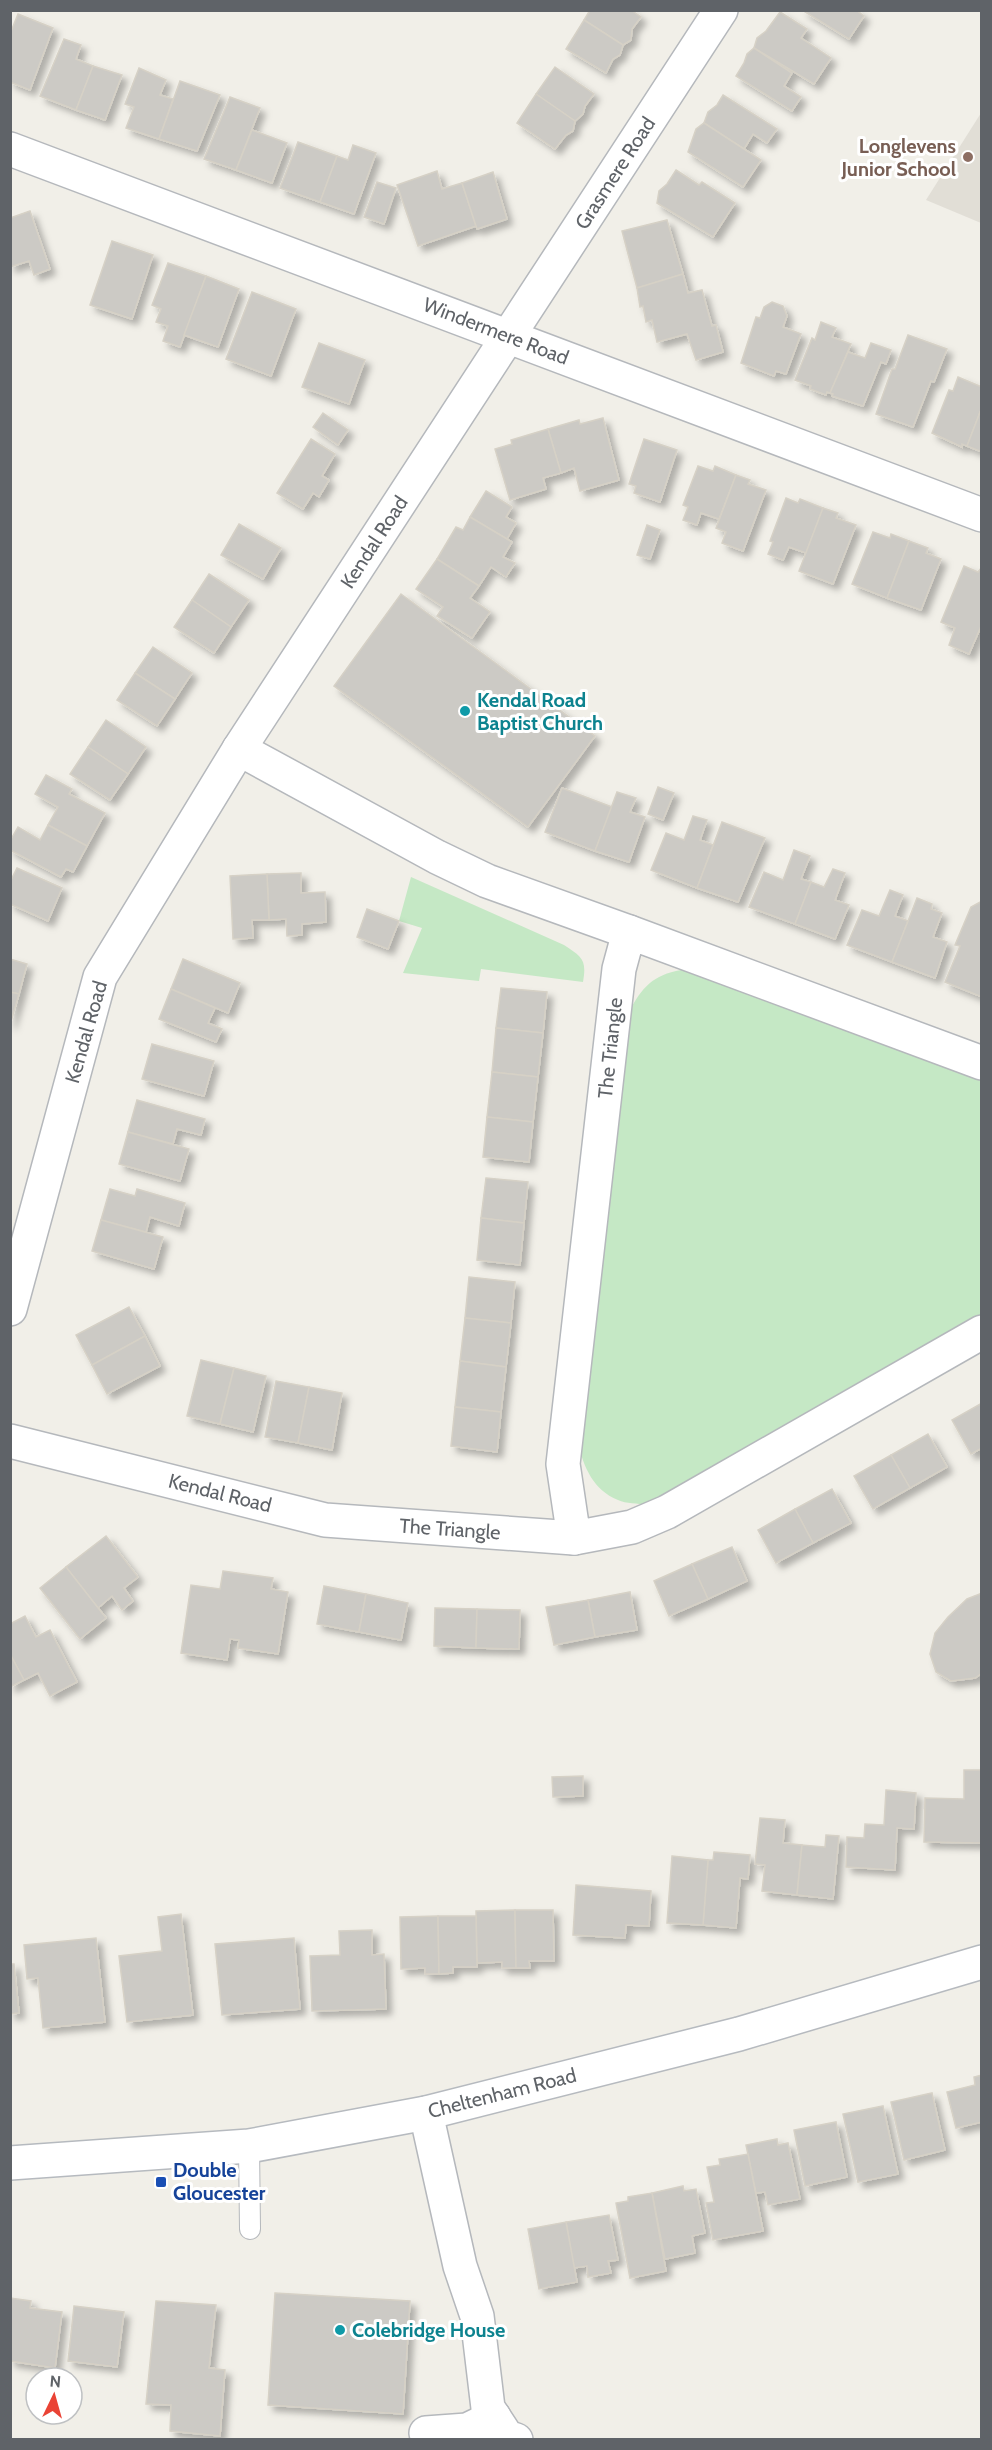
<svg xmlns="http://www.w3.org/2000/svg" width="992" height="2450" font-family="Cabin,sans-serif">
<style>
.education{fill:#e1ded6}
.green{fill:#c5e8c5}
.building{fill:#cccac5;stroke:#d6d1c6;stroke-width:1.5;filter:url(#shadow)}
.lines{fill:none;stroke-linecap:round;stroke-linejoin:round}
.service-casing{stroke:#b5b8bc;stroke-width:22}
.minor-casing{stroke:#b5b8bc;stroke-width:36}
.secondary-casing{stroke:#b6babf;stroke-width:36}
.service{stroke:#fff;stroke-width:20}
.minor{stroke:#fff;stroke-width:33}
.secondary{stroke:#fff;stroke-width:33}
.education-dot{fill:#8d6e63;stroke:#fff;stroke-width:2}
.culture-dot{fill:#0f9aa8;stroke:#fff;stroke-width:2}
.transit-dot{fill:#1a4fb4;stroke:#fff;stroke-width:2}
.labels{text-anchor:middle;stroke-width:6;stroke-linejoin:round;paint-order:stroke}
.education-label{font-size:20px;font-weight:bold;fill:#785e54;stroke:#fff;text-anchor:end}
.street-label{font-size:20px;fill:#5f6368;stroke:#fff}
.culture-label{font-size:20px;font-weight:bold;fill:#0d838f;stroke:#fff;text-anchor:start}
.transit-label{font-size:20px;font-weight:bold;fill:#164399;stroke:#fff;text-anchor:start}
</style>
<defs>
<filter id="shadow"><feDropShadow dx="5.5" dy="5.5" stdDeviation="3" flood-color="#0004"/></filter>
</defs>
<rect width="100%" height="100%" fill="#f1efe8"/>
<!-- education -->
<path class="education" d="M981,113L982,223H981L926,200Z"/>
<!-- green -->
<g class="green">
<path d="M411,877L564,945C582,957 587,959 583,982L481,969L479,981L403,973L422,928L399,921Z"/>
<path d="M681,970L704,972L981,1077V1316L646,1505C638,1503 626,1504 618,1500C593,1490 584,1467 578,1444L629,1012C642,987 653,975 681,970Z"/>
</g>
<!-- building -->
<g class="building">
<path d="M590,10H631L641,17L632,29L631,40L623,45L584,20Z"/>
<path d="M802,10H856L864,16L849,39Z"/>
<path d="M780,12L807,29L801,38L831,58L814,84L754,48L757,38L766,31Z"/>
<path d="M18,14L53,28L30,90L10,82V34Z"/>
<path d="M584,20L623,45L620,55L613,59L606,73L566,49Z"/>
<path d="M64,39L81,45L76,59L93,66L76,110L40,96Z"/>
<path d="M754,48L792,73L784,86L801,97L792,111L736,76L744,63L747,54Z"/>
<path d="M93,66L122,75L105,120L76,110Z"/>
<path d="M555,67L594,94L585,106L583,114L575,121L536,94Z"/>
<path d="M139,68L166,80L160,95L173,99L159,139L126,128L134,107L125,104Z"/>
<path d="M180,81L220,95L197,151L159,139Z"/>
<path d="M536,94L575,121L573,131L566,135L555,149L517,123Z"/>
<path d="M723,95L777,129L767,143L753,134L744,149L704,123L708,112L717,105Z"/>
<path d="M230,97L260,108L236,170L204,159Z"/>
<path d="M704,123L761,160L743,187L688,152L696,129Z"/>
<path d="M252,130L287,143L272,183L236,170Z"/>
<path d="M298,142L337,156L320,202L280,188Z"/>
<path d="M353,145L376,153L354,214L320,202L337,156L348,160Z"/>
<path d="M676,170L699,185L702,182L735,203L713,237L657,203L659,191L667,184Z"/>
<path d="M437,171L442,189L462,183L476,226L418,246L397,185Z"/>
<path d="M493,172L507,219L477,229L462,183Z"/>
<path d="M377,182L396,188L384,224L364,217Z"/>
<path d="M30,211L50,269L34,275L29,261L10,267V218Z"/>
<path d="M667,220L683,274L637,288L622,231Z"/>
<path d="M112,241L153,255L132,319L90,305Z"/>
<path d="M168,263L206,276L180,347L163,341L168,326L156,322L161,309L152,305Z"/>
<path d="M683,274L688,293L702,290L712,326L716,325L723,352L696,360L687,334L657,342L652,320L646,322L643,306L640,307L637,288Z"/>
<path d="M206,276L239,289L218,347L184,335Z"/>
<path d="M252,292L296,309L271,376L226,359Z"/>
<path d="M772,302L783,306L787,316L783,327L801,334L786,374L776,371L774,376L741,363L756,317L760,318L764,307Z"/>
<path d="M821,322L836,328L832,337L851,344L830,393L827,392L826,395L810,389L811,386L795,380L812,338L815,340Z"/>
<path d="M908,335L947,349L934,382L931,381L913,427L876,414L892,369H895Z"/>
<path d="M319,343L365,360L349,404L302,387Z"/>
<path d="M871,343L891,350L886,364L881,362L863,406L832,396L833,394L830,393L848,352L865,358Z"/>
<path d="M958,377L982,387V407L967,446L962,444V447L932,433L949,390L953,391Z"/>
<path d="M982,407V452L967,446Z"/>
<path d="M323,413L348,430L338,445L313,427Z"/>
<path d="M603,418L619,480L580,491L574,468L561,473L548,429L579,420L580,424Z"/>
<path d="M548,429L561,473L543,478L546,489L510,500L495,449L512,444L511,440Z"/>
<path d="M311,439L335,454L322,476L329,480L319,497L313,493L303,509L277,493Z"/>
<path d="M644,439L677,450L660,502L634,493L636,486L629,484Z"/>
<path d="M698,466L713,471L715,466L736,475L719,519L701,513L697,525L683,520L688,507L683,505Z"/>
<path d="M736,475L750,480L748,484L766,490L743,551L722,543L726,532L716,528Z"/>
<path d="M486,491L512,507L506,517L516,523L507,539L470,517Z"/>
<path d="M786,498L798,503L800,499L823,508L806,553L789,547L783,560L768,554L773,542L770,541Z"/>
<path d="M823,508L838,513L836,518L856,525L833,584L799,571Z"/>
<path d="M470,517L512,542L503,557L515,563L506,577L491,567L479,586L437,559L456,527L463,530Z"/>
<path d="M239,524L281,548L263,579L221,555Z"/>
<path d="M647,525L660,530L650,559L637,555Z"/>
<path d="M873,532L890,538L891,534L909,541L887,598L852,584Z"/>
<path d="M909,541L928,548L926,553L941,559L921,610L887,598Z"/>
<path d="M437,559L479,586L470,598L490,612L472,638L437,616L443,607L416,589Z"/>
<path d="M964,566L978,572L982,567V624L969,654L949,645L955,628L941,622Z"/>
<path d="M209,574L249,600L231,627L192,600Z"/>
<path d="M401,594L595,736L528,827L334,686Z"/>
<path d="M192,600L231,627L214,653L174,627Z"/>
<path d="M153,647L192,673L175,699L135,673Z"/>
<path d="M135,673L175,699L157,726L117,700Z"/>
<path d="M106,720L146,747L128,774L88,747Z"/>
<path d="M88,747L128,774L110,800L70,774Z"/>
<path d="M46,775L72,789L69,794L105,813L87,846L48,825L58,807L35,794Z"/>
<path d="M658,787L674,793L663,820L648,814Z"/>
<path d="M562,788L612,807L595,851L545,832Z"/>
<path d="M617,792L636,798L630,812L645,817L629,862L595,851Z"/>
<path d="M693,816L707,820L700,840L713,845L697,888L651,870L666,833L684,840Z"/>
<path d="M722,822L765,838L738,902L697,888Z"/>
<path d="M48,825L87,846L73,872L66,869L61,877L10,850V841L18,827L40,840Z"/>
<path d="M794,850L810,856L801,879L811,882L795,924L749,907L764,872L783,880Z"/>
<path d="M17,868L62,888L48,921L10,904V882Z"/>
<path d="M833,869L845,873L835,900L849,905L835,939L795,924L811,882L824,887Z"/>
<path d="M301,873V893L325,892L326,922L302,924V935L287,936L286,919L269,920L267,874Z"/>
<path d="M267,874L269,920H252L253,938L233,939L230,876Z"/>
<path d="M890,890L903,895L895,916L908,921L892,962L847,945L862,910L879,916Z"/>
<path d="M917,898L932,904L931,909L942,913L933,937L947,942L935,978L892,962Z"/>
<path d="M982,901V997L945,982L960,946L955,945L971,907Z"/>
<path d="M367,909L399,921L388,949L357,937Z"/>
<path d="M10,959L27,964L19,994L10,992Z"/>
<path d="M183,959L240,983L228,1013L171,989Z"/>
<path d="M501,988L547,992L543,1033L496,1028Z"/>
<path d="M171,989L215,1008L208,1023L222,1029L216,1042L159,1019Z"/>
<path d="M10,992L19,994L10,1025Z"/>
<path d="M496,1028L543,1033L538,1077L492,1072Z"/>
<path d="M152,1044L214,1061L204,1096L142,1079Z"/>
<path d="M492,1072L538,1077L533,1122L487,1117Z"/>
<path d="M137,1100L205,1119L201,1135L177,1129L173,1144L128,1132Z"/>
<path d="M487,1117L533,1122L529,1162L483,1157Z"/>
<path d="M128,1132L189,1149L180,1181L119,1164Z"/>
<path d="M486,1178L528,1182L524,1223L481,1218Z"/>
<path d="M110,1189L135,1196L137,1189L185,1203L179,1226L150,1217L146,1232L101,1220Z"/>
<path d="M481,1218L524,1223L520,1265L477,1260Z"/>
<path d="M101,1220L163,1237L154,1269L92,1251Z"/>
<path d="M469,1277L515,1282L511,1323L465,1318Z"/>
<path d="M129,1307L145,1336L92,1365L76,1335Z"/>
<path d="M465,1318L511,1323L506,1367L460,1361Z"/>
<path d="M145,1336L160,1366L107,1394L92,1365Z"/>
<path d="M201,1360L234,1368L220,1424L187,1416Z"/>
<path d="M460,1361L506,1367L501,1412L455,1407Z"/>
<path d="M234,1368L266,1376L253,1432L220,1424Z"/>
<path d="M276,1381L309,1387L298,1443L265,1437Z"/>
<path d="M309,1387L342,1393L332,1450L298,1443Z"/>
<path d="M982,1403V1448L971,1454L952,1420Z"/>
<path d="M455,1407L501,1412L497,1452L451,1446Z"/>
<path d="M928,1434L947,1467L910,1488L891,1455Z"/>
<path d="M891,1455L910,1488L873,1509L854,1476Z"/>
<path d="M832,1489L851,1523L813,1543L795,1509Z"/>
<path d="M795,1509L813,1543L776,1563L758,1530Z"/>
<path d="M106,1536L138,1577L124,1588L133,1601L122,1610L112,1596L98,1608L66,1567Z"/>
<path d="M732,1547L747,1581L708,1599L692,1564Z"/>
<path d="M692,1564L708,1599L669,1616L654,1581Z"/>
<path d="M66,1567L106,1618L80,1639L40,1588Z"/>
<path d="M223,1571L273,1578L271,1589L288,1592L278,1654L238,1648L239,1640L230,1639L227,1660L181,1653L191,1585L220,1589Z"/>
<path d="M324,1586L366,1594L359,1632L317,1624Z"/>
<path d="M630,1592L637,1630L595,1637L588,1600Z"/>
<path d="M982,1593V1673L975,1678L951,1681L936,1672L930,1654L935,1633L948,1617L967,1599Z"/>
<path d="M366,1594L408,1603L401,1640L359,1632Z"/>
<path d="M588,1600L595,1637L554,1645L546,1607Z"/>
<path d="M435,1608L477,1609L476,1648L434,1646Z"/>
<path d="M477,1609L520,1610L519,1649L476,1648Z"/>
<path d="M25,1616L36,1637L50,1630L77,1682L50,1696L38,1673L24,1680L10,1654V1624Z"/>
<path d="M10,1654L24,1680L10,1687Z"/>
<path d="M964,1770H982V1843L924,1842L925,1798L964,1799Z"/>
<path d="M583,1776V1796L553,1797L552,1777Z"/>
<path d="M886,1790L916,1793L914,1829L897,1828L895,1870L846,1867L847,1837L864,1838L865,1824L884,1825Z"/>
<path d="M760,1818L785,1820L783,1843L802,1845L797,1895L762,1891L765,1865L755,1864Z"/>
<path d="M826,1835L839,1836L833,1899L797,1895L802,1845L825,1847Z"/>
<path d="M714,1852L750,1855L748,1879L740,1878L736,1928L703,1925L708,1860H713Z"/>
<path d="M672,1856L708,1860L703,1925L667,1923Z"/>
<path d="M576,1885L651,1891L649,1926L626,1925L625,1938L573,1935Z"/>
<path d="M515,1910L516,1968H502V1962L477,1963L476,1911Z"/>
<path d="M515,1910H553L554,1961H529L530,1968H516Z"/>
<path d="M181,1914L193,2015L127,2022L119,1956L162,1951L158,1917Z"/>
<path d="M438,1916L439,1974H425V1968L401,1969L400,1917Z"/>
<path d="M438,1916H476L477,1967H453V1973L439,1974Z"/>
<path d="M372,1930V1955L384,1954L386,2009L312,2011L310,1956L340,1955L339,1931Z"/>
<path d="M96,1938L105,2022L43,2028L38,1978L27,1979L24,1945Z"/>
<path d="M294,1938L300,2009L222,2015L215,1944Z"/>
<path d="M10,1964H14L19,2013L10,2014Z"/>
<path d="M982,2075V2122L956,2128L947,2092L975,2085L974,2077Z"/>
<path d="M932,2093L945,2150L904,2160L891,2102Z"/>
<path d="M883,2106L898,2174L858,2182L843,2114Z"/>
<path d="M836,2122L847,2177L805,2186L794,2130Z"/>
<path d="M777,2139L778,2145L788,2143L800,2199L768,2205L765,2192L756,2193L746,2145Z"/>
<path d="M748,2154L763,2231L713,2240L706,2203L714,2202L707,2167L720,2165L719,2159Z"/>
<path d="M683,2186L684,2191L696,2189L705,2233L692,2236L695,2253L665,2259L652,2193Z"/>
<path d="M652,2193L666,2271L630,2278L616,2203L628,2201V2197Z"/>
<path d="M609,2215L618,2260L608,2261L611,2273L588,2277L587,2266L574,2268L566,2222Z"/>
<path d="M566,2222L577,2282L539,2289L528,2229Z"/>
<path d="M275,2293L410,2301L403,2414L268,2405Z"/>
<path d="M10,2298L31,2301L30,2308L62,2312L55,2368L10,2361Z"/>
<path d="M156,2301L216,2305L209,2368L225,2370L220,2436L170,2431L171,2405L146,2404Z"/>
<path d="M74,2306L124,2312L117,2367L68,2361Z"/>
</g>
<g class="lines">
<!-- service casing -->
<g class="service-casing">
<path id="service" d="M249,2146L250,2229"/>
</g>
<!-- minor casing -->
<g class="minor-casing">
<g id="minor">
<path d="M10,149L982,515"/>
<path d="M239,749L437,857L487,881L629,932"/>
<path d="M982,1063L629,932L619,969L563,1464L574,1538L632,1527L667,1512L982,1332"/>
<path d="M10,1309L100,977L239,749L721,10"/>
<path d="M10,1441L325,1520L574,1538"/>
<path d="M426,2113L460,2266L477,2316L488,2408L507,2437L516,2440"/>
<path d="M426,2433L467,2430L494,2417"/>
</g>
</g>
<!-- secondary casing -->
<g class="secondary-casing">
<path id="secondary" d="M10,2163L249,2146L426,2113L739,2034L982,1962"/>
</g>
<!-- service -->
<use href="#service" class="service"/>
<!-- minor -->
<use href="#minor" class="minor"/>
<!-- secondary -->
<use href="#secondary" class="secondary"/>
</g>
<!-- markers -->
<circle class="education-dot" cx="968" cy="157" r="6"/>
<g class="culture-dot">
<circle cx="465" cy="711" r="6"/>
<circle cx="340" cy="2330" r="6"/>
</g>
<rect class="transit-dot" x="155" y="2176" width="12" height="12" rx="3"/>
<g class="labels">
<!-- education labels -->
<g class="education-label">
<text x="956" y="153">Longlevens<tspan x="956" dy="23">Junior School</tspan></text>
</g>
<!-- street labels -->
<g class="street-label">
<text transform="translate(615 173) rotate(-57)" y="7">Grasmere Road</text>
<text transform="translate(496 331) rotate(21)" y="7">Windermere Road</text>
<text transform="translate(374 542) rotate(-57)" y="7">Kendal Road</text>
<text transform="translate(86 1032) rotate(-74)" y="7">Kendal Road</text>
<text transform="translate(610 1048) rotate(-84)" y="7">The Triangle</text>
<text transform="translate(220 1493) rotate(14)" y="7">Kendal Road</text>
<text transform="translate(450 1529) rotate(4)" y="7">The Triangle</text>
<text transform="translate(502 2093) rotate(-14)" y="7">Cheltenham Road</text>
</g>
<!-- culture labels -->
<g class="culture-label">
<text x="477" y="707">Kendal Road<tspan x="477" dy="23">Baptist Church</tspan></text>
<text x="352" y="2337">Colebridge House</text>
</g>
<!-- transit labels -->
<g class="transit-label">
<text x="173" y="2177">Double<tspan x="173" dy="23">Gloucester</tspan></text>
</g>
</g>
<!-- border -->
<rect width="992" height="2450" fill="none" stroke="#5f6368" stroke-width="24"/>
<!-- north arrow -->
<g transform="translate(54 2396) rotate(5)"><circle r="28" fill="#ffffff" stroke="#bfc1c3" stroke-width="1.5"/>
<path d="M0-4.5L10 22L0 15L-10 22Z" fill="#ea4335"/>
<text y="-9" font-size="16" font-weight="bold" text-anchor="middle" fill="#5f6368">N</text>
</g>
</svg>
